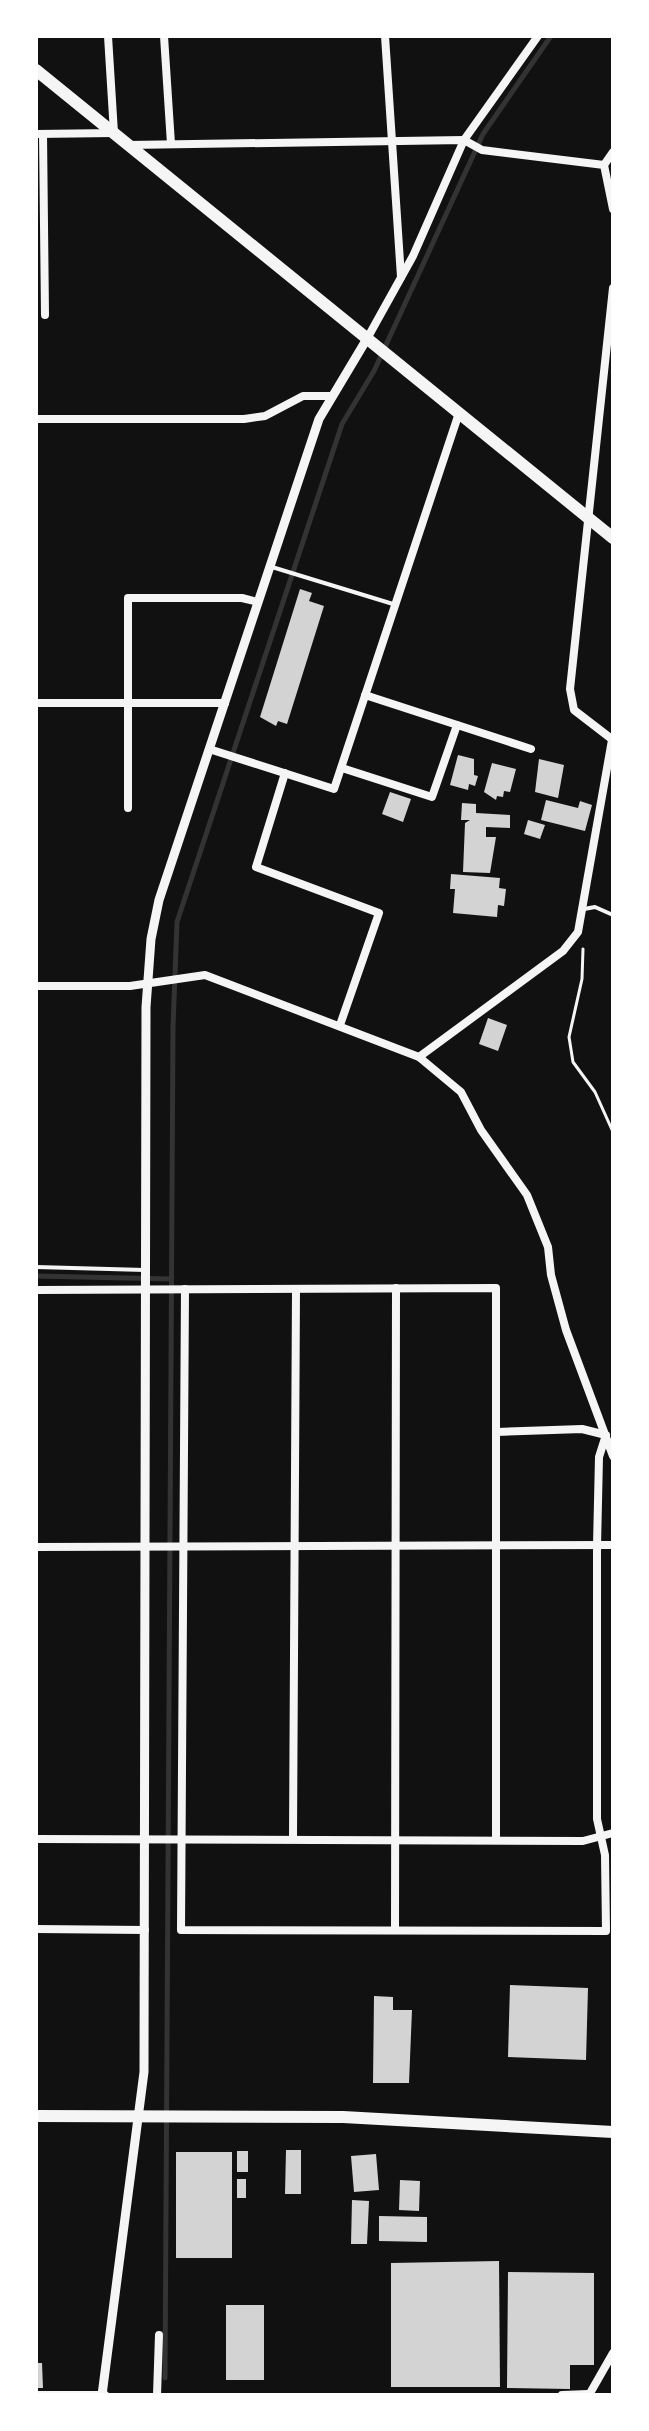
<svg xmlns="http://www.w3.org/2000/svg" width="649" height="2431" font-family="Ubuntu,sans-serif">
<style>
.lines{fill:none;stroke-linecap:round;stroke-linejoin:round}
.stream{stroke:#333;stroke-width:5}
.building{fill:#d3d3d3}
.path{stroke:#f5f5f5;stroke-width:3}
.service{stroke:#f5f5f5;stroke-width:4}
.minor{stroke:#f5f5f5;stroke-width:8}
.tertiary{stroke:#f5f5f5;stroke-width:9}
.primary{stroke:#f5f5f5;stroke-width:12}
</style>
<rect width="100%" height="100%" fill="#111"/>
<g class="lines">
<!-- stream -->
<g class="stream">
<path d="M36,1276L171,1279"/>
<path d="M165,2378L173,1027L177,922L342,424L374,371L483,134L551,36"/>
</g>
</g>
<!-- building -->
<g class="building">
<path d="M300,589L312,593L309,601L324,606L287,724L278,721L276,726L260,717Z"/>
<path d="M458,755L474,759V775L478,776L475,786L469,784L468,790L450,785Z"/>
<path d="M539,759L564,765L558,798L535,792Z"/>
<path d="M492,763L516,769L510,792L504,791L503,797L497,796L496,800L484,792Z"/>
<path d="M390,792L411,799L403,822L382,814Z"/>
<path d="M546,800L578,808L580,801L592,805L585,831L541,820Z"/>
<path d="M462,803L476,804V813L510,815V828L486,827V837H496L490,873L463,872L465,823L470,820H461Z"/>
<path d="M528,820L545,825L540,839L524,834Z"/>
<path d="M451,874L500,878L499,888L506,889L504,906L498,905L497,917L453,913L455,889H450Z"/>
<path d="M488,1018L507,1025L498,1051L479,1044Z"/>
<path d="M510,1985L588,1988L586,2060L508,2057Z"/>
<path d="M374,1996L393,1997V2010H412L409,2083H373Z"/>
<path d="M286,2150H301V2194H285Z"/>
<rect x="237" y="2151" width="11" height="21"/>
<rect x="176" y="2152" width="56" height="106"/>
<path d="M376,2154L379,2190L354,2192L351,2156Z"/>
<rect x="237" y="2179" width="9" height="19"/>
<path d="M400,2180L420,2181L419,2211L399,2210Z"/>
<path d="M352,2200L369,2201L367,2244H351Z"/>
<path d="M379,2216L427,2217V2242L379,2241Z"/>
<path d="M499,2261L500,2387H391V2263Z"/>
<path d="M508,2272L594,2273V2365H570V2389L507,2388Z"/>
<rect x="226" y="2305" width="38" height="75"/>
<path d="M36,2363H42L43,2388H36Z"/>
</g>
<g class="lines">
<!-- path -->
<path class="path" d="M583,949L582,979L569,1037L573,1062L595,1092L613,1132"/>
<!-- service -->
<g class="service">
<path d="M272,567L393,604"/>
<path d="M584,909L595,907L613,915"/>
<path d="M36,1267L145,1270"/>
</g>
<!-- minor -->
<g class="minor">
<path d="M164,36L171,144"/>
<path d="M385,36L401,277"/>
<path d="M36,134L114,133L108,36"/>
<path d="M43,134L45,315"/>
<path d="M129,145L464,140L482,150L604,165L613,209"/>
<path d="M604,165L613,152"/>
<path d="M613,288L570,689L574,710L613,740"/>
<path d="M368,337L413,256L464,140L538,36"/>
<path d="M36,419H244L265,416L303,396H331"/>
<path d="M365,695L531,749"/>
<path d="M36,703H225"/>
<path d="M209,749L334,789L459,413"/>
<path d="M342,768L432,797L457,725"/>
<path d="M285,773L256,867L379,913L340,1025"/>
<path d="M128,808V598H242L258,602"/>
<path d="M36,986H130L205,975L419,1057L461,1092L481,1130L527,1195L548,1247L551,1275L566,1330L613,1456"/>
<path d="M419,1057L563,951L578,932L612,740"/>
<path d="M185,1289L181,1930L606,1931L605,1855L597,1819V1546L599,1457L606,1435L582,1429L497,1432"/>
<path d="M36,1290L496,1288V1839"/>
<path d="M36,1547L613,1545"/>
<path d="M36,1839L583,1841L613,1833"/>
<path d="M293,1839L296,1289"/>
<path d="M36,1929L145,1930"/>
<path d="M395,1930L396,1288"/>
<path d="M36,2395H105"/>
<path d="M157,2395L159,2335"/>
<path d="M562,2395L588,2394"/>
<path d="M589,2395L613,2353"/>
</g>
<!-- tertiary -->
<path class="tertiary" d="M102,2395L144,2072L146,1007L151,939L159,900L319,419L368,337"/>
<!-- primary -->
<g class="primary">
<path d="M36,70L613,538"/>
<path d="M36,2116L343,2117L613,2132"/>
</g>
</g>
<!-- border -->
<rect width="649" height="2431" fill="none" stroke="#ffffff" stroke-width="76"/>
</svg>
